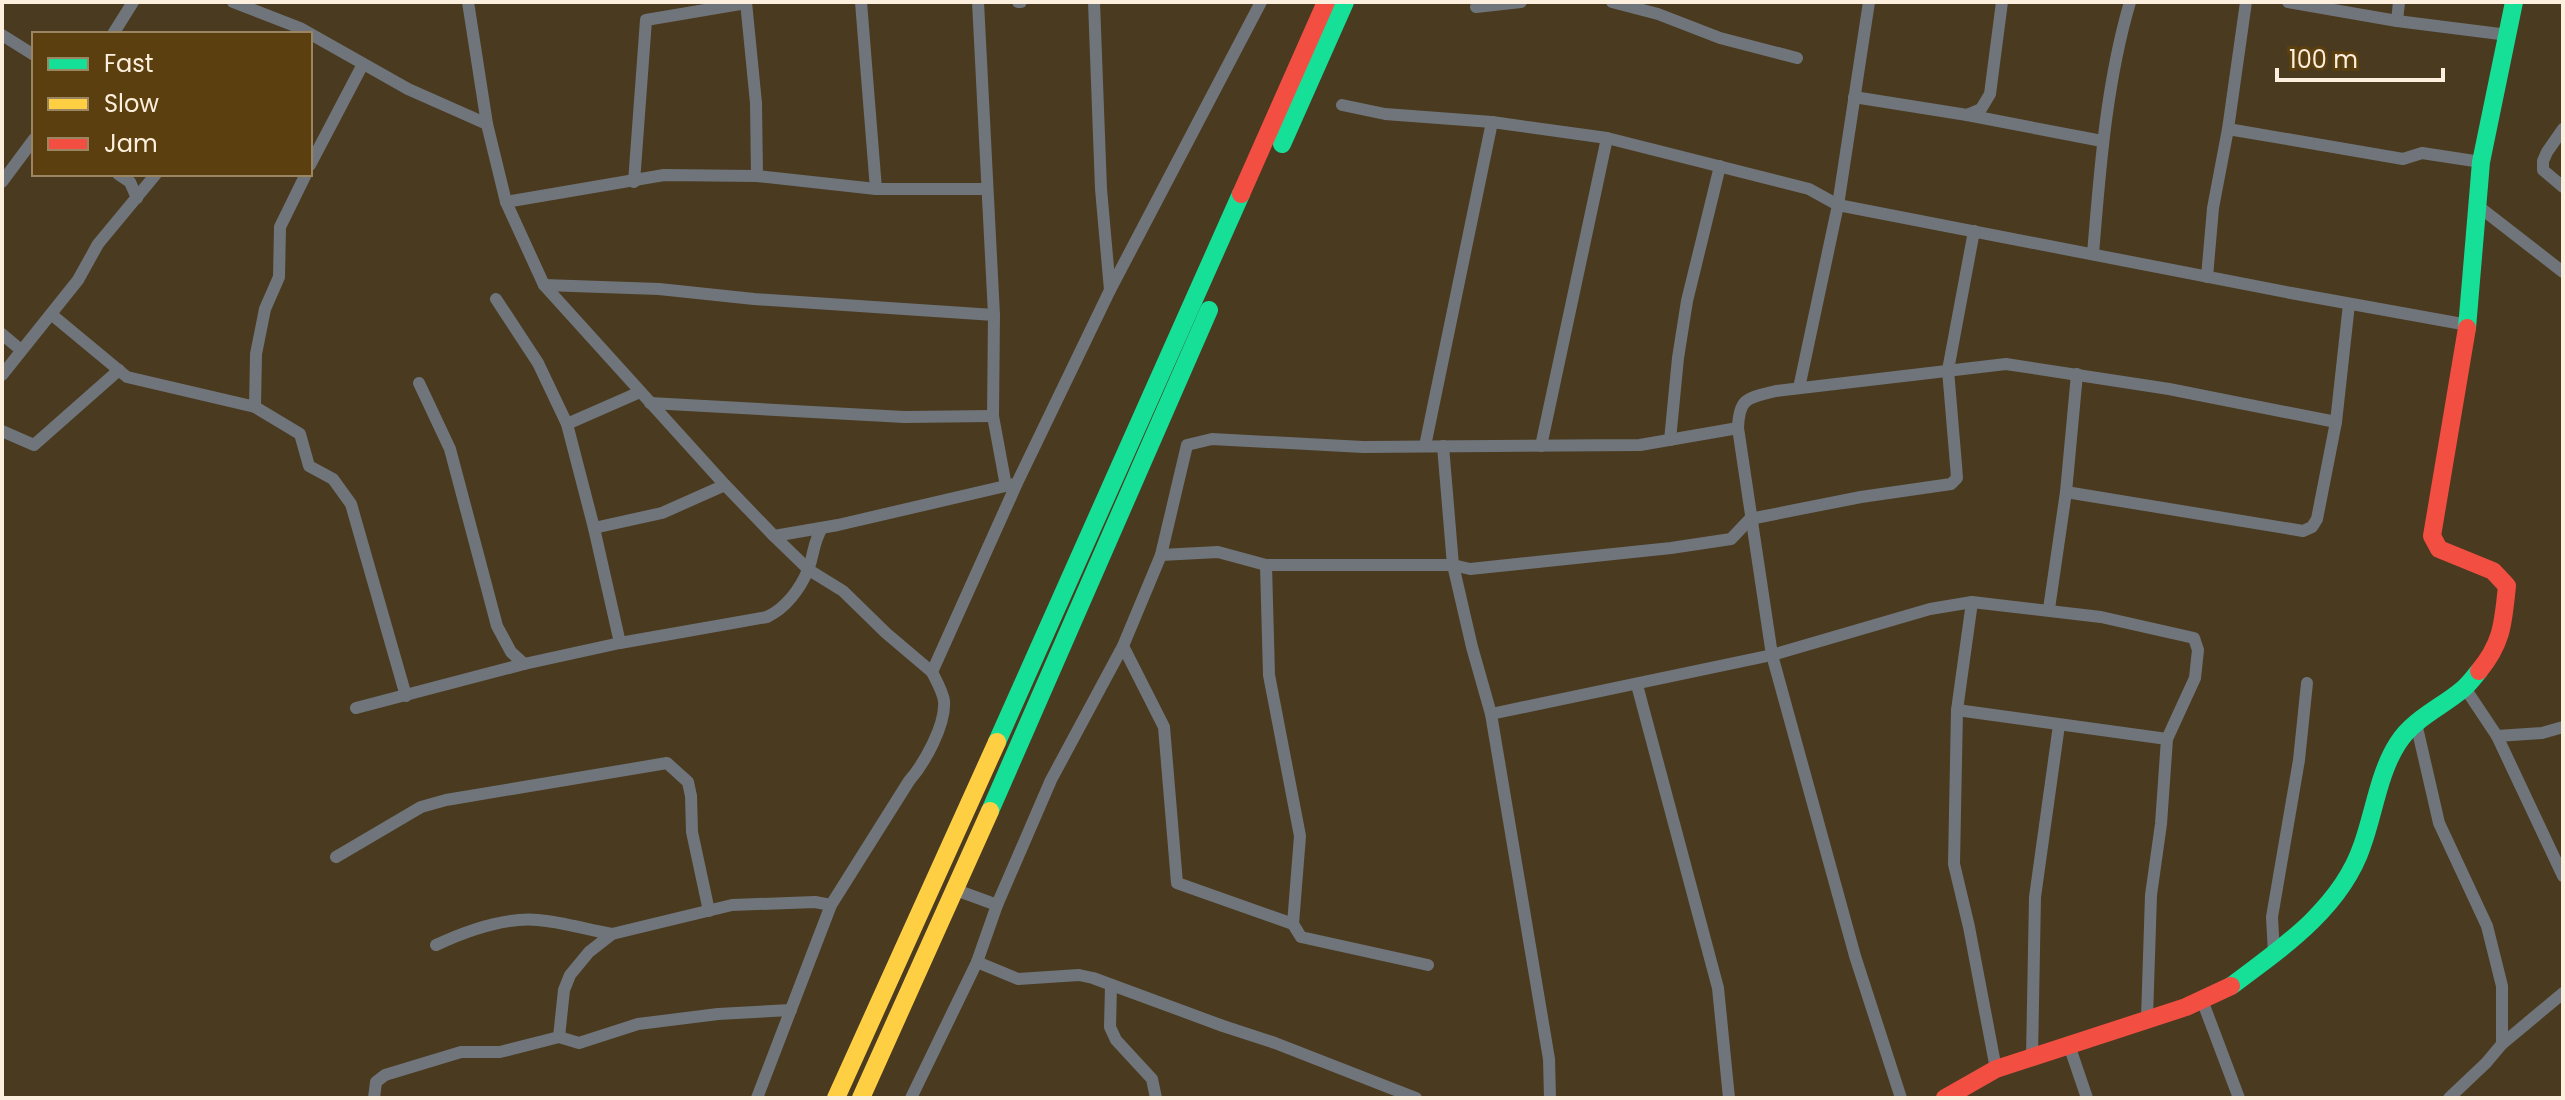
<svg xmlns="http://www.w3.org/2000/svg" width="2565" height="1100" font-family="Poppins,sans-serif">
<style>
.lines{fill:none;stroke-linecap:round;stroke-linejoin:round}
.street{stroke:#6f757a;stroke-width:12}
.fast{stroke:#16e098;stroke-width:18}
.slow{stroke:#ffcf43;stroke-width:18}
.jam{stroke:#f24e42;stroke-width:18}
</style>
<rect width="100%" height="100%" fill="#4a3a20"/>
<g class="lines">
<!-- street -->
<g class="street">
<path d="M233,2L300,28L408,89L487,124"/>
<path d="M468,2L487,124L506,202L544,285L725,485L774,536L809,570L843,591L886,633L932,672"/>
<path d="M746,2L756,103L757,176"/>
<path d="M861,2L876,189"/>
<path d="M978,2L994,315L993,416L1006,486"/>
<path d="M1018,2H1021"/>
<path d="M1094,2L1101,189L1110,290"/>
<path d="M1612,2L1658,14L1720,38L1797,58"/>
<path d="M2288,2L2397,21L2508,35"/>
<path d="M1476,7L1521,2"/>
<path d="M2397,21L2399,2"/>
<path d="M113,34L133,2"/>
<path d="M2,35L34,55"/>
<path d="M1854,97L1967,115L1981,109L1990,94L2002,2"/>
<path d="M1342,105L1385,114L1492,122L1607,138L1809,189L1838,205L2291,293L2468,325"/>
<path d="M1967,115L2102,141"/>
<path d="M2228,129L2403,159L2422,153L2481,162"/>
<path d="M2563,129L2547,152L2543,161V170L2563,187"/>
<path d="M310,165L363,64"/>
<path d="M118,174L130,182L137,198"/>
<path d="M2,182L34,139"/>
<path d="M634,182L646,20L746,3"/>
<path d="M506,202L664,175L757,176L876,189H987"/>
<path d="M2478,206L2563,272"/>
<path d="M2093,254C2100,169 2106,84 2130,2"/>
<path d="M2207,277L2213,208L2228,129L2246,2"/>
<path d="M544,285L659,289L754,299L994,315"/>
<path d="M496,299L538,363L567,424L594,528L620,643"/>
<path d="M51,314L127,377L255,407L300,434L309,466L333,479L351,504L406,696"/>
<path d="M2,334L21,350"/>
<path d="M2,375L78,280L98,244L156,174"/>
<path d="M419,383L450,449L497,626L511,652L524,664"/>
<path d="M1799,388L1838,205L1869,2"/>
<path d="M650,403L904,417L993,416"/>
<path d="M255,407L256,354L265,309L279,277L280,227L306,174"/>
<path d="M567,424L640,392"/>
<path d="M2,431L34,445L119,370"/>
<path d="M1670,440L1678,358L1687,301L1720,166"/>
<path d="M1425,446L1492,122"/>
<path d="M1443,446L1453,565L1472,647L1491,714L1549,1059L1550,1098"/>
<path d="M1541,446L1607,138"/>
<path d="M2066,492L2303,531L2312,527L2317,519L2336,422L2349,304"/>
<path d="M594,528L662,513L725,485"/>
<path d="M774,536L838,525L1014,484"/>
<path d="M1161,555L1218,552L1266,565"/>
<path d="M1972,602L1957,710L1954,864L1969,927L1996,1069"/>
<path d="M2049,609L2066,492L2077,374"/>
<path d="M1123,646L1164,727L1177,883L1293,924L1301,937L1428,965"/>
<path d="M1637,685L1718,988L1729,1098"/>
<path d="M2465,688L2497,736L2563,876"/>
<path d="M356,708L524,664L620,643L767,617C786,608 800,589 808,570C814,555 813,542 822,528"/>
<path d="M1957,710L2167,739"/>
<path d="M1491,714L1772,655L1930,609L1972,602L2101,617L2194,638L2198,650L2195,678L2167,739L2161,824L2151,895L2147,1018"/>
<path d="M2416,723L2439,823L2487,926L2502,986V1044"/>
<path d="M2497,736L2542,733L2563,727"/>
<path d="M336,857L421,807L446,800L667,763L688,782L691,796L692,832L709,911"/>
<path d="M956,890L997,905"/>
<path d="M1293,924L1300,836L1269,675L1266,565H1453L1470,569L1671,548L1731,539L1750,519L1861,497L1951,484L1957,478L1956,465L1948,370L1974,231"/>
<path d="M436,945C466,931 505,917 538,920C563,922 588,930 612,934"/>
<path d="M2274,954L2272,917L2299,760L2307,683"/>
<path d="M977,962L1018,979L1079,975L1093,978L1223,1026L1275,1043L1416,1098"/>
<path d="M1111,986L1110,1027L1116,1040L1152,1079L1156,1098"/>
<path d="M2202,1000L2239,1098"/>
<path d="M559,1037L564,990L570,975L589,952L612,934L732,905L815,902L831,905"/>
<path d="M2069,1045L2087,1098"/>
<path d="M2032,1057L2035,897L2059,725"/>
<path d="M374,1098L376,1082L385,1075L461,1052H500L559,1037L579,1043L638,1024L718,1014L791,1010"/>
<path d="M757,1098L831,905L909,781C924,764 946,725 944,701C943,692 936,680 932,672L1017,483L1110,290L1261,2"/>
<path d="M911,1098L977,962L997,905L1051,780L1123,646L1161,555L1187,445L1212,439L1363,447L1640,445L1738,428"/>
<path d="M1901,1098L1855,956L1772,655L1738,428C1739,397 1748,398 1776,391L2006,364L2169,389L2336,422"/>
<path d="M2449,1098L2486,1063L2502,1044L2563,993"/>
</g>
<!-- fast -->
<g class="fast">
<path d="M1282,144L1345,2"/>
<path d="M2467,328L2481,162L2514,2"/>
<path d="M997,742L1241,194"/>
<path d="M990,811L1209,310"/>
<path d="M2231,986C2281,949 2341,908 2362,846C2374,813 2379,772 2398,743C2413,719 2442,707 2463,689C2469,684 2474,677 2479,671"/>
</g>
<!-- slow -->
<g class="slow">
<path d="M836,1098L997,742"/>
<path d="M861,1098L990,811"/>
</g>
<!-- jam -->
<g class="jam">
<path d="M1241,194L1326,2"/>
<path d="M2467,328L2432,536L2439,549L2493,571L2507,586C2503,622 2503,642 2479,671"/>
<path d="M1945,1098L1996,1069L2186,1007L2231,986"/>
</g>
</g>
<!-- border -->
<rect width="2565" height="1100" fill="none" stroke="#fcefdd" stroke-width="8"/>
<!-- legend -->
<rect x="32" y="32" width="280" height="144" fill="#5c3f0e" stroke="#9c8561" stroke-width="2"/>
<rect x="48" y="58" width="40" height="12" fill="#16e098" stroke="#9c8561" stroke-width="2"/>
<text x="104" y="72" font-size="24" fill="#fcefdd">Fast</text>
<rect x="48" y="98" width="40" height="12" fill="#ffcf43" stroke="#9c8561" stroke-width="2"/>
<text x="104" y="112" font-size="24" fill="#fcefdd">Slow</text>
<rect x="48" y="138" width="40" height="12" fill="#f24e42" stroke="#9c8561" stroke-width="2"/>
<text x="104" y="152" font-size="24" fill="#fcefdd">Jam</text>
<!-- scale -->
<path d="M2277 68v12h166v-12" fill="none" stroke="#fcefdd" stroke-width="4"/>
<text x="2289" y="68" font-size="24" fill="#fcefdd" stroke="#5c3f0e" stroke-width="6" paint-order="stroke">100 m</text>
</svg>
